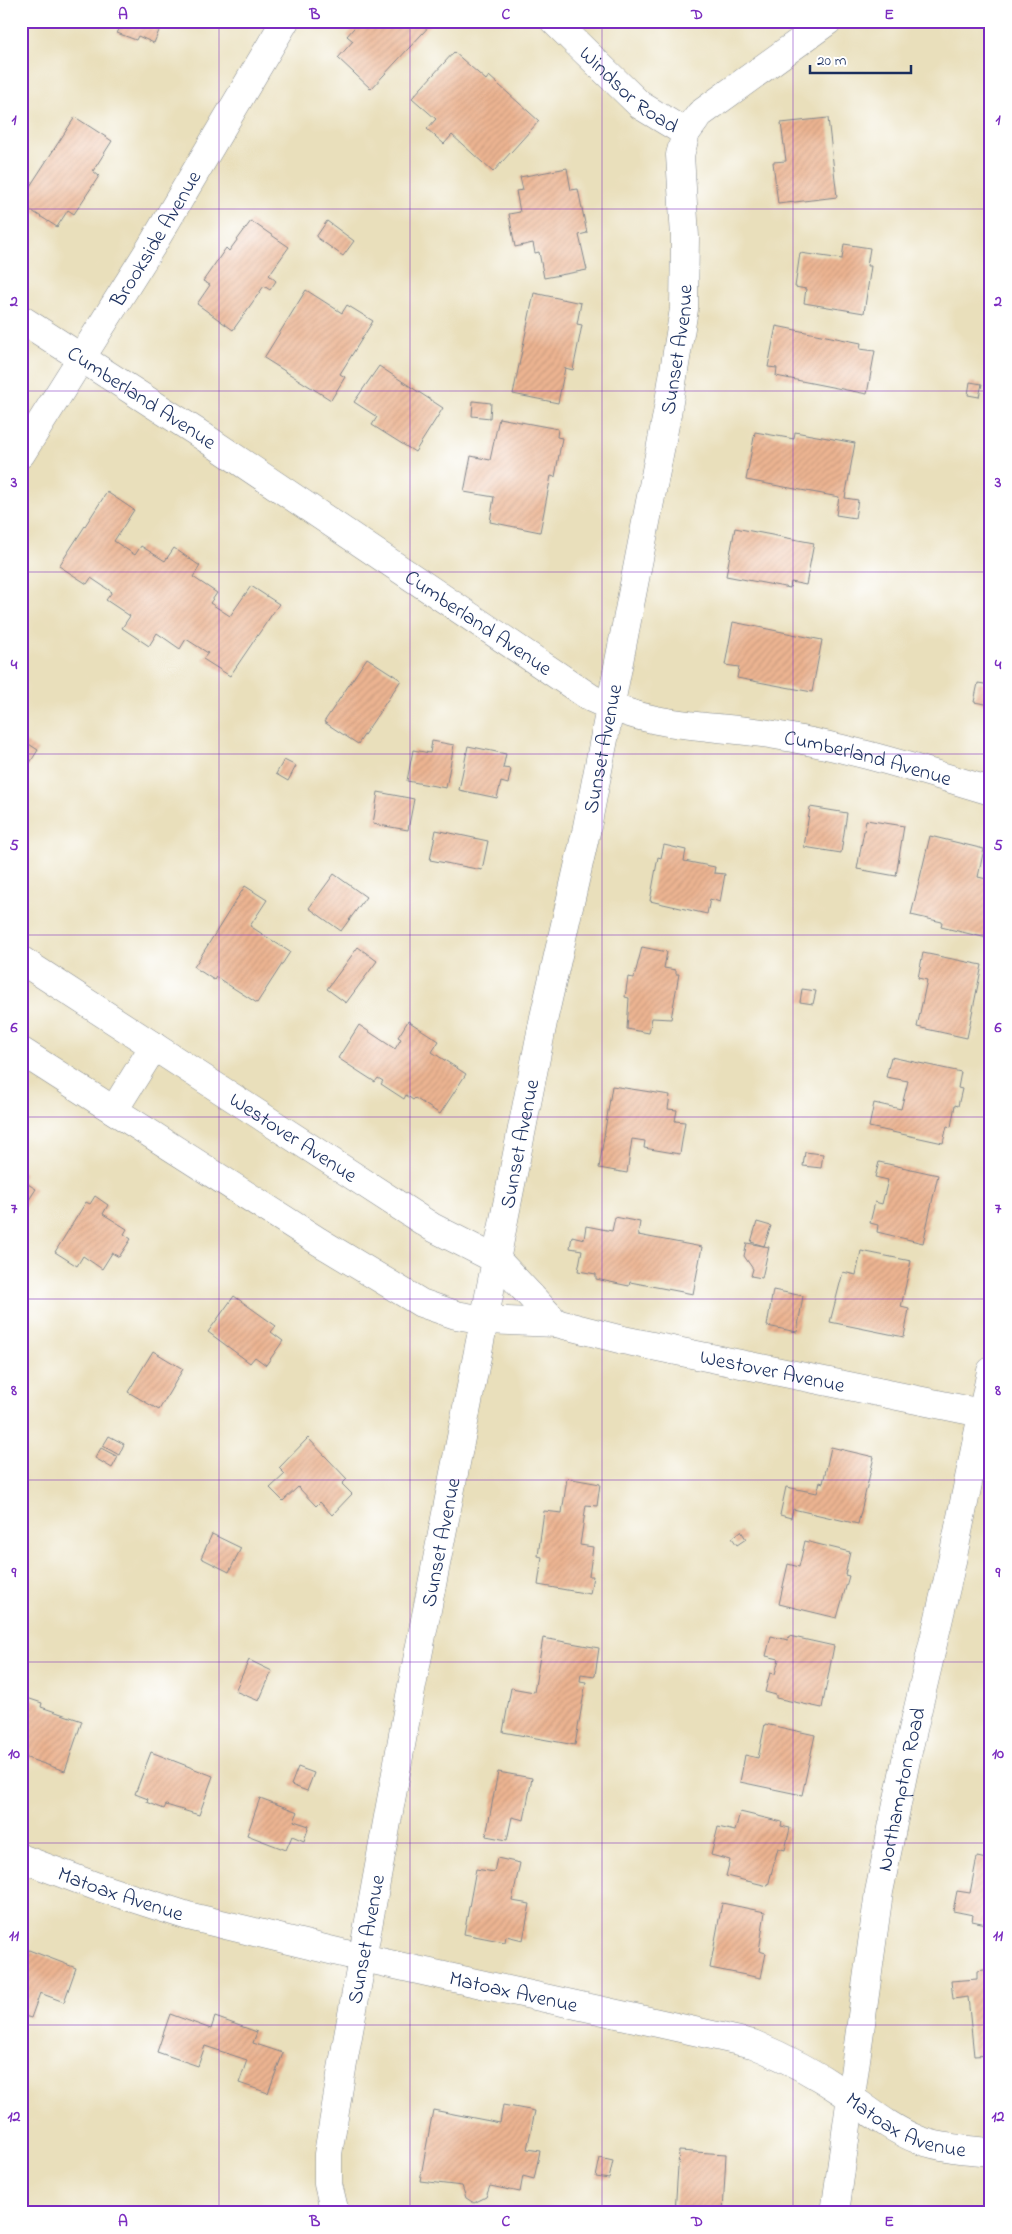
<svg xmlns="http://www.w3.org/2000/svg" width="1012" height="2234" font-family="'Indie Flower',sans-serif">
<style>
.building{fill:url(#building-hatch)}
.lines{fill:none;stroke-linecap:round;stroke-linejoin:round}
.minor-casing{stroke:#82878c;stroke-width:29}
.minor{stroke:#fff;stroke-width:28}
.grid{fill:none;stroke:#7b2cbf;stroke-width:1;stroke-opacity:0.55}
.labels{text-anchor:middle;stroke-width:4;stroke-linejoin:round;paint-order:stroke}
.street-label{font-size:21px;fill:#1b2f5e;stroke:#fff}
.neatline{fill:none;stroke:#7b2cbf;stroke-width:2}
.grid-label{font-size:16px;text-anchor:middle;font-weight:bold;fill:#7b2cbf}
</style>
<defs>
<pattern id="building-hatch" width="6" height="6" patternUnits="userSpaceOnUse" patternTransform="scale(1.25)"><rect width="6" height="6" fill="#ecb491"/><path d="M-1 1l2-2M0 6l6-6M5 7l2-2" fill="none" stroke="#ca9b7f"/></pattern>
</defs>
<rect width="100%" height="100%" fill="#fff"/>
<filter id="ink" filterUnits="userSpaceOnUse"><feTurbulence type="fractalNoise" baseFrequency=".02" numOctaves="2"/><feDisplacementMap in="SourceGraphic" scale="10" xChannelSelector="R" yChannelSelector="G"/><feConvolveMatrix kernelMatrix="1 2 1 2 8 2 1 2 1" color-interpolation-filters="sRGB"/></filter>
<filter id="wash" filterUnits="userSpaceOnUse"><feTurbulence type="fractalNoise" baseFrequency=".0096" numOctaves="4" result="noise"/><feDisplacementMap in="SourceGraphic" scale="20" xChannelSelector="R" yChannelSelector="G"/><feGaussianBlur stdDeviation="1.12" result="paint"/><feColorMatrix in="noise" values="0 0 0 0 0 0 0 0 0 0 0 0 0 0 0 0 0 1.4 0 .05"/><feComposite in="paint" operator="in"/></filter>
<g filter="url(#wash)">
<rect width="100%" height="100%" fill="#e9dfbb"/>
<g id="blocks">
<!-- building -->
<g class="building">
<path d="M104,21H163L154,43L138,36L136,40L117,33L120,28Z"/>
<path d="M360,21H434L371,89L338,58L353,41L347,36Z"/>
<path d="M454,52L486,80L489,76L539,121L493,172L452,135L444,144L427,129L436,119L412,98Z"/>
<path d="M75,117L112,141L93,171L99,176L74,214L68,210L57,227L21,204V200Z"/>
<path d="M828,118L837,197L778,204L773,162L786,161L781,123Z"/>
<path d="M567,168L571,190L578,189L587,233L579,235L587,270L544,278L539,252L535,253L533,243L515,247L509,214L520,212L516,191L523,190L520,177Z"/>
<path d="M251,221L289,247L269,275L276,281L270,290L264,286L233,330L197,304L210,285L203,281L226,248L229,251Z"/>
<path d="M327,221L354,241L343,256L316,237Z"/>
<path d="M844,244L870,248L867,266H871L864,313L804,303L806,289L795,287L800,253L842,259Z"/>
<path d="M306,290L342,313L347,305L373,321L340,374L345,377L331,400L264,358Z"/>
<path d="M534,293L581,303L577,324L582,325L573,370L565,368L558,403L513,394Z"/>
<path d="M776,326L861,343L860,349L875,351L867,394L776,376L777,368L768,367Z"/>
<path d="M379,366L443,408L415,452L372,425L377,417L354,402Z"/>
<path d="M970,382L982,384L979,397L968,395Z"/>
<path d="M473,401L491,403L490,418L472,416Z"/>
<path d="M499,418L558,429L557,437L562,438L555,477L551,476L540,532L490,522L494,497L464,492L471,456L490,460Z"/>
<path d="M755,432L794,439L795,432L855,443L845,498L858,500L855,518L836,515L839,497L746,480Z"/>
<path d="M107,492L134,510L114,541L135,555L141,546L165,561L174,548L200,566L193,577L217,593L210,603L230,616L251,586L279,604L230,676L203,659L208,653L186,639L180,649L157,633L149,646L122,628L130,616L106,600L112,592L91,578L87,584L59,566Z"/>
<path d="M735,528L814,543L806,585L791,582L790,588L726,576Z"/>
<path d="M733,622L822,640L812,692L737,678L739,667L725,665Z"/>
<path d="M367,658L401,680L358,744L324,722Z"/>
<path d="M978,683L991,685V705L974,702Z"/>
<path d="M21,739L38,750L26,769L29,772L21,783Z"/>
<path d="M432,741L454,745L446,788L407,781L413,750L430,753Z"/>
<path d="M468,746L506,754L503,768L511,769L508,784L501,782L497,798L459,790Z"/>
<path d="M284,760L296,766L288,781L276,774Z"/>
<path d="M378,792L414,799L408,830L373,824Z"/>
<path d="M810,807L847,813L841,853L804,847Z"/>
<path d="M866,820L904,826L896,876L857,869Z"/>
<path d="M436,830L488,841L482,870L430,860Z"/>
<path d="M930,836L984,849L978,877L991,880V939L941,927L942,922L911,915Z"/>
<path d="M664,845L686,850L684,861L715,867L714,873L725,874L720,902L710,899L707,914L650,901L658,857L661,858Z"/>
<path d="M334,874L366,897L341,931L309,908Z"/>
<path d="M245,886L267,900L250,926L290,952L257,1003L216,977L214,980L194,967Z"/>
<path d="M358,947L377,961L346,1003L327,989Z"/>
<path d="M642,947L667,952L664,968L676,970V974H679L671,1019L652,1018L649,1033L627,1029L629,998L625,997L628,977L634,978Z"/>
<path d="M923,953L982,965L967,1038L917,1027L927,980L918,978Z"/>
<path d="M802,989L816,991L813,1004L800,1002Z"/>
<path d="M408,1021L439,1041L432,1052L466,1074L440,1114L415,1098L413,1100L406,1095L404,1099L381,1084L383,1081L378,1078L375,1082L338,1058L359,1025L395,1049L401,1039L398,1037Z"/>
<path d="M891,1057L961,1072L958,1088L962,1089L958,1106L955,1105L951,1127L947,1126L943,1143L869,1127L874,1103L901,1109L908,1081L886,1077Z"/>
<path d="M612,1086L670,1095L668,1109L677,1110L675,1121L685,1122L680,1154L644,1148L645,1141L632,1139L627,1173L599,1168Z"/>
<path d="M805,1152L823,1154L821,1168L803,1166Z"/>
<path d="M879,1162L938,1175L923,1243L877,1232L878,1225L870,1223L875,1202L882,1204L888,1180L875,1177Z"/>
<path d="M21,1171L25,1173L21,1180L36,1189L21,1212Z"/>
<path d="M95,1196L108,1205L103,1214L127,1229L124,1234L131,1239L119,1257L112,1253L102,1269L83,1256L77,1266L55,1252L86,1202L90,1204Z"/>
<path d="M615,1217L640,1222L638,1235L702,1247L693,1294L630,1282L629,1286L596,1279V1274L578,1271L582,1250L570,1248L572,1236L584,1239L586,1226L612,1231Z"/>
<path d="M757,1222L771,1226L764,1246L751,1242Z"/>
<path d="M747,1243L769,1247L762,1278L751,1276L753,1269L744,1256Z"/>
<path d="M861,1251L911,1261L901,1307L909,1309L904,1337L830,1322L843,1272L856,1275Z"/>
<path d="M773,1290L803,1296L797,1332L767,1326Z"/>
<path d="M234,1296L276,1326L271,1332L283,1341L266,1365L255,1357L250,1363L208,1332Z"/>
<path d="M153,1351L183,1369L159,1410L128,1392Z"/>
<path d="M109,1436L124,1444L119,1455L103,1446Z"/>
<path d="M308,1438L347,1479L342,1484L352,1494L332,1515L320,1502L316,1506L298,1487L283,1501L270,1488L285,1474L279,1468Z"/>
<path d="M831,1447L874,1457L858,1524L793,1509L791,1518L780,1515L786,1487L817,1493L820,1482L823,1483Z"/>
<path d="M101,1448L118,1457L112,1468L95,1458Z"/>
<path d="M567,1478L600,1484L597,1506L586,1505L580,1545L593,1547L589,1576H593L590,1594L538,1585L542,1557L538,1556L544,1511L562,1513Z"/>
<path d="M741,1531L746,1539L737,1545L732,1538Z"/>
<path d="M212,1534L241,1548L229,1572L201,1558Z"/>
<path d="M805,1541L850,1552L845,1575L849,1576L837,1618L779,1604L788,1564L799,1567Z"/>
<path d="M771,1636L788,1640L789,1636L834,1646L822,1708L776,1698V1695L765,1692L770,1673L775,1674L779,1659L766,1656Z"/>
<path d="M543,1638L599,1648L595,1676L581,1674L580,1681L586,1682L575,1745L503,1732L511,1688L534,1692Z"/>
<path d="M249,1660L272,1671L259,1701L235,1691Z"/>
<path d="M21,1696L42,1703L41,1707L82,1721L65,1771L21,1756Z"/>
<path d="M765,1724L815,1735L802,1795L740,1782L745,1755L758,1758Z"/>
<path d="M151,1752L213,1776L199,1815L166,1805L164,1809L147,1802L148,1799L135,1794Z"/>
<path d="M298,1767L314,1773L307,1791L291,1785Z"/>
<path d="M498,1772L532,1778L524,1820L512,1817L507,1840L486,1836Z"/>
<path d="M260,1798L298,1812L294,1821L309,1826L304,1841L292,1836L286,1850L247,1835Z"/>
<path d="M740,1812L782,1822L781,1826L790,1828L785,1850L778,1848L768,1886L726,1876L730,1860L711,1855L718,1827L735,1831Z"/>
<path d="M989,1813H991V1838H987Z"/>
<path d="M977,1857L991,1860V1925L972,1921L973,1915L953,1911L957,1891L970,1893Z"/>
<path d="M497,1858L520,1863L512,1901L530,1904L523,1940L506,1936L505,1942L464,1934L476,1869L494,1872Z"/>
<path d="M722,1903L765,1912L759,1951L766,1953L761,1978L710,1968Z"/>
<path d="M21,1947L76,1968L64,2002L40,1993L31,2018L21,2015Z"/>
<path d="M991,1969V2055L974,2056L968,1997L953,1999L951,1981L977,1979V1971Z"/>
<path d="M170,2014L211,2029L215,2017L257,2032L253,2043L283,2053L268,2093L239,2083L247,2060L205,2046L198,2066L157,2052Z"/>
<path d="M503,2105L535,2111L527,2149L540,2151L534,2179L523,2176L520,2192L490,2186L486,2197L474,2203L466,2198L462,2186L420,2181L433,2110L500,2123Z"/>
<path d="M679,2151L726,2154L723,2213H675Z"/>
<path d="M600,2158L613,2161L609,2179L596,2177Z"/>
</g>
</g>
</g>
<g filter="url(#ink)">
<use href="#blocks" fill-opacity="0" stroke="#82878c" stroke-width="1"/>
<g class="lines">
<!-- minor casing -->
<g class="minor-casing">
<g id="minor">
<path id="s1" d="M554,21L640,105L686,133"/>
<path id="s2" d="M21,319L198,433L591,698C655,729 703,724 769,734C845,746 917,769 991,791"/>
<path id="s3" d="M21,454L151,247L285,21"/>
<path id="s4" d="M21,960L432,1227L497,1260L556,1323"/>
<path id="s5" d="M21,1051L318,1241L421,1303L456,1315L485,1320L556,1323L623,1340L991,1415"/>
<path d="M114,1110L154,1046"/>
<path id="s6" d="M21,1858L98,1887L188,1916L363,1958L753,2044C784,2057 813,2072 841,2091C866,2108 890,2129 919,2140C941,2148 967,2150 991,2152"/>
<path id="s7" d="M335,2213L328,2184V2154L342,2069L410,1696L544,1017L586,832L667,414L684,309L685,237L680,155L686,133L700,114L828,21"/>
<path id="s8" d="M835,2213L879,1892L906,1760L951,1566L991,1371"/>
</g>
</g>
<!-- minor -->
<use href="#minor" class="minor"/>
</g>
</g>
<!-- grid -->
<path class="grid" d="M219,21V2213M410,21V2213M602,21V2213M793,21V2213M21,209H991M21,391H991M21,572H991M21,754H991M21,935H991M21,1117H991M21,1299H991M21,1480H991M21,1662H991M21,1843H991M21,2025H991"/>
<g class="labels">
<!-- street labels -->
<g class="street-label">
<text dy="7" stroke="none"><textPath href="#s1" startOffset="102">Windsor Road</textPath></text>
<text dy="7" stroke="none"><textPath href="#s3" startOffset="254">Brookside Avenue</textPath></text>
<text dy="7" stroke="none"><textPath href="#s7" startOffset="1898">Sunset Avenue</textPath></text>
<text dy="7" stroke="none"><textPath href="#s2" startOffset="144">Cumberland Avenue</textPath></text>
<text dy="7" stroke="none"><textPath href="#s2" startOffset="549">Cumberland Avenue</textPath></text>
<text dy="7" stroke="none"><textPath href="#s7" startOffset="1492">Sunset Avenue</textPath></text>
<text dy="7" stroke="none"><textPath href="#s2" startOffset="969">Cumberland Avenue</textPath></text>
<text dy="7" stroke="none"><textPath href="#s4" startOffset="325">Westover Avenue</textPath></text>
<text dy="7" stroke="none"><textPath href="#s7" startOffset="1088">Sunset Avenue</textPath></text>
<text dy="7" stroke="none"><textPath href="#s5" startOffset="832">Westover Avenue</textPath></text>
<text dy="7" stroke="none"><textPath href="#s7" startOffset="682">Sunset Avenue</textPath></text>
<text dy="7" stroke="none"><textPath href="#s8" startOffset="429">Northampton Road</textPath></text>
<text dy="7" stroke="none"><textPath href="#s6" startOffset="106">Matoax Avenue</textPath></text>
<text dy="7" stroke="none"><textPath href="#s7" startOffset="278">Sunset Avenue</textPath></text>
<text dy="7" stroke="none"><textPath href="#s6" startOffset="511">Matoax Avenue</textPath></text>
<text dy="7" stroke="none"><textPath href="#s6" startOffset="931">Matoax Avenue</textPath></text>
</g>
</g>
<!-- margin -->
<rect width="1012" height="2234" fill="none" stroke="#fff" stroke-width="55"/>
<!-- scale -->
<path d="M810 65v8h101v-8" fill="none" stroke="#1b2f5e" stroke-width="2.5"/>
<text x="817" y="65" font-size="15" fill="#1b2f5e" stroke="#ffffff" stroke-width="4" paint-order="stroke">20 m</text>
<rect x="28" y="28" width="956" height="2178" class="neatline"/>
<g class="grid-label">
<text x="123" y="19">A</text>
<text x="315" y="19">B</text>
<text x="506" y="19">C</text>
<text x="697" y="19">D</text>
<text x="889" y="19">E</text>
<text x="14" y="124">1</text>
<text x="998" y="124">1</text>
<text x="14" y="306">2</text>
<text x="998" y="306">2</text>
<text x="14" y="487">3</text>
<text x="998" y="487">3</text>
<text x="14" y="669">4</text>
<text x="998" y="669">4</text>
<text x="14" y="850">5</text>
<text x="998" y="850">5</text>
<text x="14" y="1032">6</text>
<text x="998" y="1032">6</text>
<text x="14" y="1213">7</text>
<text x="998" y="1213">7</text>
<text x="14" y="1395">8</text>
<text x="998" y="1395">8</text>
<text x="14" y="1577">9</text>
<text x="998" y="1577">9</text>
<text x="14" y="1758">10</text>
<text x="998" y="1758">10</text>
<text x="14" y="1940">11</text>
<text x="998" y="1940">11</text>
<text x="14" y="2121">12</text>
<text x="998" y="2121">12</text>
<text x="123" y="2226">A</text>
<text x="315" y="2226">B</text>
<text x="506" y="2226">C</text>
<text x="697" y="2226">D</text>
<text x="889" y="2226">E</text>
</g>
</svg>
